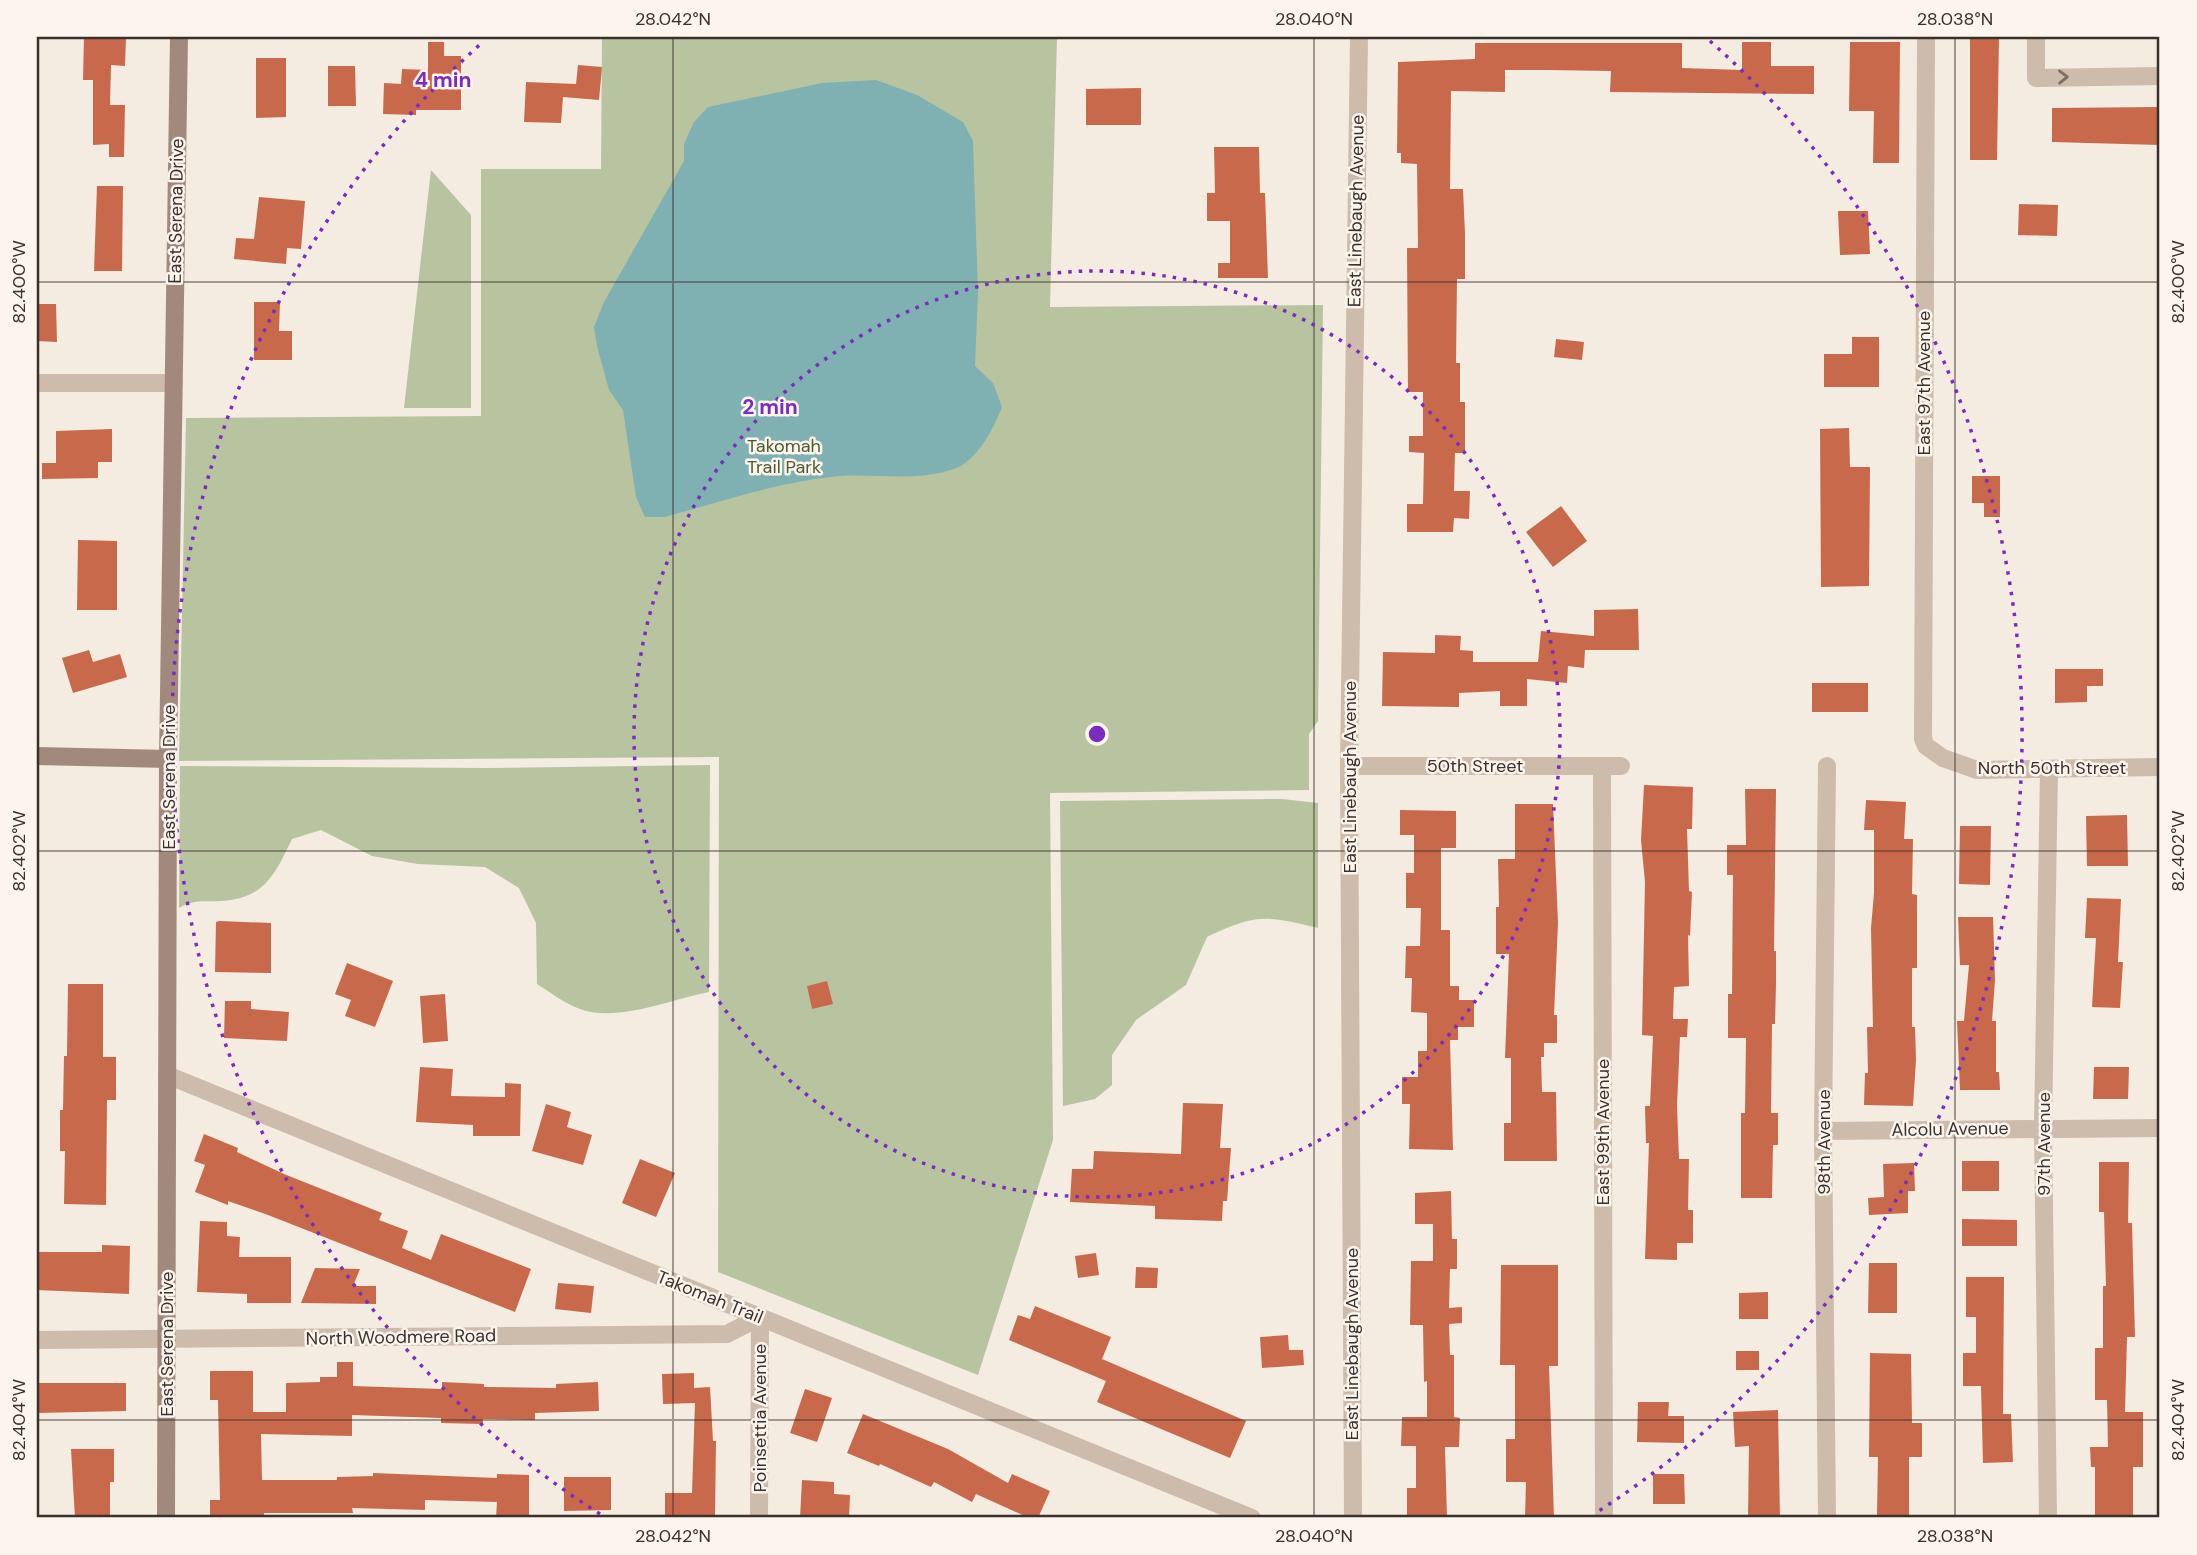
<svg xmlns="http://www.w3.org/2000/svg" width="2197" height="1555" font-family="'DM Sans',sans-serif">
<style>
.green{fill:#b8c4a0}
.water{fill:#7fb0b2}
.building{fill:#c8694b}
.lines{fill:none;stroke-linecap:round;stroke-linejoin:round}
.street{stroke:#cdbbac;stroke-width:18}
.secondary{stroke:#a18a7d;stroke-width:18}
.oneway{stroke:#7d6f65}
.ticks{fill:none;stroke:#3b302b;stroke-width:2;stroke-opacity:0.45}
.ring{fill:none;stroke:#7b2cbf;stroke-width:3.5;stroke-dasharray:3.5 7}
.labels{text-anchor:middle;stroke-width:5;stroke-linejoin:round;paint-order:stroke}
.street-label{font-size:18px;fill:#3b302b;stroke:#fbf5ee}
.park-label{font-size:18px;fill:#4a5a2e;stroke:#fbf5ee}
.centre{fill:#7b2cbf;stroke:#fbf5ee;stroke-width:3.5}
.ring-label{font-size:21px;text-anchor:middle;font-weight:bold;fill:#7b2cbf;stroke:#fbf5ee;stroke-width:5;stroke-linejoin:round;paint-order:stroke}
.neatline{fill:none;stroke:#3b302b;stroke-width:2.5}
.ticks-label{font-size:18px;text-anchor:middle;fill:#3b302b}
</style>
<rect width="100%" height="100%" fill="#f4ebe1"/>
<!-- green -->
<g class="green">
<path d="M602,37H1057L1050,307L1323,305L1318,721L1309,734V790L1050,793L1053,1140L978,1375L718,1272L719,757L179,761L186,418L481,416V169H601Z"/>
<path d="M431,170L471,215V408H404Z"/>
<path d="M710,765L709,992C672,999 616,1023 580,1009C565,1004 550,992 537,984L536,923L519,888L485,867L418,864L372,856L321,830L292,839C275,874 265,898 222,901C205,902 194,899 179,908L180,766L488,768Z"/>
<path d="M1282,799L1318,803V928C1267,915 1255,914 1207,937L1186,985L1136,1020L1112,1055V1085L1095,1099L1063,1106L1060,801Z"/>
</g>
<!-- water -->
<path class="water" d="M876,80L917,95L963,122L973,141L978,292L975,366L993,383L1002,407C994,428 977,461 954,469C913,483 872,472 831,477C775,483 720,502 665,517H645L636,497L623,410L609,390L597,346L594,327L604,302L684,161V144L694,122L708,107L822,83Z"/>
<!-- building -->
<g class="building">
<path d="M84,37H126L125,66L111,65L110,105H125L124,157H109V144L93,145V80H83Z"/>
<path d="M1970,37H1999L1997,160H1970Z"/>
<path d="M428,42H444V56H461V110H416V115L383,114L384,83L401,84L402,69L428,70Z"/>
<path d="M1742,42H1771V66H1814V94L1610,92L1611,71L1548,70H1505V92L1451,91L1450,189H1463L1465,234V279H1457L1456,363H1460V402H1465V453H1455L1454,491H1470L1469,519L1454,518L1453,532H1407V504H1423L1424,453L1409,452V436H1423V392H1408L1407,248H1418L1417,164L1401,163V153H1397L1398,62L1475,59V43H1682V68L1742,70Z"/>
<path d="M1850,42H1900L1899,163H1873L1874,111H1849Z"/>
<path d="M256,58H286V117L256,118Z"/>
<path d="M578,65L602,67L599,100L563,97L561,123L524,122L526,82L576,84Z"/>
<path d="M328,66H355L356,106H328Z"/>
<path d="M1141,88V125H1086V89Z"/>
<path d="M2160,107V145L2052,142V108Z"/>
<path d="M1214,147H1259L1260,193H1265L1268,278H1218V263H1230V221H1207V193H1215Z"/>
<path d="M97,186H123L122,271H94Z"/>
<path d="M259,197L305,201L301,249L287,248L286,264L234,259L236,238L254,239Z"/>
<path d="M2019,204L2058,205L2057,236L2018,235Z"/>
<path d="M1838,211H1868L1870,254L1840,255Z"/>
<path d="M254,302H280L279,331H292V360H254Z"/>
<path d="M37,304H56L57,342L37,341Z"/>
<path d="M1852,337H1879V387H1824V354H1852Z"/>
<path d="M1556,339L1584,342L1582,360L1554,357Z"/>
<path d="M1849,428L1850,467H1870L1869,586L1821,587L1820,429Z"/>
<path d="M112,429V462H98V478L42,479V463H56V431Z"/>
<path d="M1972,476H2000V517H1984V503H1972Z"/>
<path d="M1561,506L1587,541L1553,567L1526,532Z"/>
<path d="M78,540L117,541V610H77Z"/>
<path d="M1638,609L1639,650H1585L1584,668L1568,666L1567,683L1527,679V706H1500V691L1459,693V707L1382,706L1383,652L1435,653V635L1461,636L1460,650L1473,651V662H1538L1541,631L1594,636V610Z"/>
<path d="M89,650L93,662L120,654L127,677L73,693L62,658Z"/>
<path d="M2055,669H2103V686H2087V702L2055,703Z"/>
<rect x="1812" y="683" width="56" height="29"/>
<path d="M1644,785L1693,787L1692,829H1687L1689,891L1692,892L1690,936L1688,935L1689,986L1674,987L1673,1019H1688L1687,1037H1680L1677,1106L1679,1159H1689L1688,1210H1693V1243H1677V1260L1645,1259L1649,1143H1646L1645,1106H1650L1653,1036L1642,1035L1645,882L1641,840Z"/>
<path d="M1745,789H1776L1774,951H1776V984L1775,1024H1772L1771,1113H1778V1145H1773L1772,1198H1741V1113H1745L1746,1038H1728V994H1732L1733,875H1727V845H1746Z"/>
<path d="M1866,800L1906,802L1904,839H1913L1912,894L1917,895V968H1912V1027H1915L1916,1060L1913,1106L1864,1105L1865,1073H1868L1867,1027H1873L1871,928L1874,893V830H1864Z"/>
<path d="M1515,804H1553L1558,923L1554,1015H1557V1043H1544V1057H1541L1542,1092H1556L1557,1161H1504V1123H1511V1058H1505L1509,954H1496V907H1499L1498,859H1515Z"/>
<path d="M1400,810L1456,811V848H1441V930H1450V986H1459V1000H1474V1027H1458V1040H1450L1453,1150L1409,1149L1410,1104H1402V1077H1418V1051H1427V1013L1411,1012L1412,978H1405L1406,946H1420L1421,908H1406V873H1414V835H1400Z"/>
<path d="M2127,815L2128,866H2087L2086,816Z"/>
<path d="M1960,826H1991L1990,885L1959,884Z"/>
<path d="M2087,898L2121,899L2118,962H2123L2120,1008L2092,1007L2096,938H2085Z"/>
<path d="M1958,917H1993L1995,980L1992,1021H1996V1072H1999L2000,1090H1960L1957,1021H1964L1969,965H1960Z"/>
<path d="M219,921L271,923V973L215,972L216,922Z"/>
<path d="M347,963L393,981L375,1027L345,1016L351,1000L335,994Z"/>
<path d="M827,981L833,1004L812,1009L807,986Z"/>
<path d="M68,984H103V1057H116V1100H107L106,1205L64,1204L65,1151H60V1110H63L64,1056H67Z"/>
<path d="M445,994L448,1041L423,1043L420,996Z"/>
<path d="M225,1001H251V1009L289,1012L287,1041L224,1038Z"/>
<path d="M420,1067L453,1069L451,1096L505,1097V1083L521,1084L520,1136H473V1125L416,1122Z"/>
<path d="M2094,1067H2129L2128,1099H2093Z"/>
<path d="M1183,1103L1223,1104L1220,1148H1231L1227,1201H1223L1222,1221L1155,1219V1206L1070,1202L1072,1169H1093L1094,1151L1181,1154Z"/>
<path d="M546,1104L571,1112L567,1127L592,1135L583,1165L532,1151Z"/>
<path d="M204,1134L238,1148L237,1152L284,1174L382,1213L379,1220L408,1231L402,1248L431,1260L441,1234L531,1269L515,1312L268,1215L228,1201V1205L195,1192L205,1165L194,1161Z"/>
<path d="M640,1159L675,1173L656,1217L622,1203Z"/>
<rect x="1962" y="1161" width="37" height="30"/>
<path d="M2099,1162H2129L2128,1223H2132L2135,1337H2127L2125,1412H2143V1467H2133V1516H2121V1518H2095V1467H2091L2090,1447H2108L2107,1400H2095V1348H2103V1286H2106L2104,1212H2099Z"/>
<path d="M1914,1163L1915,1191H1908V1213L1869,1215L1868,1198L1884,1197L1883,1164Z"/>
<path d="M1451,1191L1452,1239H1457V1269H1450L1449,1308L1462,1307V1323L1449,1324L1450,1355H1454V1417L1460,1418L1459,1447H1445L1447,1518H1407V1488H1416V1446H1401L1402,1417H1427V1381L1424,1382L1423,1325H1410L1411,1261H1433V1224H1415V1193Z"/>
<path d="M1962,1219L2017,1220V1246H1962Z"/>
<path d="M200,1221L227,1222V1236L240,1237L239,1257H291V1303H247V1294L197,1292Z"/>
<path d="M102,1245L130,1246L129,1294L37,1290V1252H102Z"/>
<path d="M1096,1253L1099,1275L1078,1278L1075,1256Z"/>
<path d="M1869,1263H1897V1313H1868Z"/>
<path d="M1501,1265H1558V1366H1549L1554,1518H1525L1526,1482H1506V1439H1515V1365H1500Z"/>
<path d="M1136,1267L1158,1268L1157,1288H1135Z"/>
<path d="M315,1268L360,1269L353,1286H376V1304L301,1303Z"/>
<path d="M1966,1277H2004L2003,1414H2011L2013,1462L1983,1463L1981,1386H1963V1353H1976V1317H1966Z"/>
<path d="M558,1283L594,1286L591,1313L555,1309Z"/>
<path d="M1768,1292V1319H1739V1293Z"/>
<path d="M1035,1306L1111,1337L1102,1359L1246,1421L1230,1458L1097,1402L1106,1381L1009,1340L1018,1315L1030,1319Z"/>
<path d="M1288,1335L1289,1350H1303L1304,1365L1262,1368L1260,1337Z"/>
<rect x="1736" y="1351" width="23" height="19"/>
<path d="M1870,1353L1911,1354L1912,1423H1922V1457H1909V1518L1877,1515L1878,1457H1869Z"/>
<path d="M337,1362H353V1386L442,1389V1382L484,1384V1387L556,1388V1384L598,1382L599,1411L535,1413V1420L483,1419V1424L441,1423V1418L352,1415V1436L261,1434L262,1480H337V1477L373,1476V1473L497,1478V1474L529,1475V1518H496L497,1502L425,1500V1510L352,1508L353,1513H264V1518H210V1500H220L218,1400H210V1371H253V1412H286V1383L320,1382V1377H337Z"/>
<path d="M694,1373V1388L710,1387L713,1441H716L715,1516L665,1517V1493H692L695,1403L663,1404L662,1374Z"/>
<path d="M37,1383H126V1411L37,1413Z"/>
<path d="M805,1389L832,1398L817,1442L790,1433Z"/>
<path d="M1638,1402H1669L1668,1416H1684V1443L1637,1442Z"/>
<path d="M1778,1410L1780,1518H1748L1749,1446L1735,1447L1733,1412Z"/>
<path d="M863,1414L948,1449L1008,1483L1012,1474L1050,1491L1038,1518H1029L976,1494L972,1502L934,1482L931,1487L880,1464L879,1466L847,1453Z"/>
<path d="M71,1449H114V1482H110V1518H75Z"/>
<path d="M1653,1474H1684L1685,1504H1653Z"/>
<path d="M564,1477H611V1510L564,1511Z"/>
<path d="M802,1480L834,1482V1494L850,1495L849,1518H800Z"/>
</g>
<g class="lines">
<!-- street -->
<g class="street">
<path d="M1926,37L1923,739L1926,746L1943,758L1977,770L2160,767"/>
<path d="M2036,37V78L2160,76"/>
<path d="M37,383H174"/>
<path d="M1349,766H1621"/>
<path d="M1602,766L1604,1518"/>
<path d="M1827,766L1823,1131L1827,1518"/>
<path d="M167,1075L1252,1518"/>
<path d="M1823,1131L2160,1128"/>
<path d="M37,1340L727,1334L760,1317L759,1518"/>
<path d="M1353,1518L1349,766L1359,37"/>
<path d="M2048,1518L2043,1127L2049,771"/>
</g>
<!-- secondary -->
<g class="secondary">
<path d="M37,756L168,759"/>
<path d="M166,1518L168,759L179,37"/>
</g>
</g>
<!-- one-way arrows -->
<defs><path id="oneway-chevron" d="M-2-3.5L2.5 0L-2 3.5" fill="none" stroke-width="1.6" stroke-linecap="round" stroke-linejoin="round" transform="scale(1.75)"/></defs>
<use class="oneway" href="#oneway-chevron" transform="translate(2063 77) rotate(-1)"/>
<!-- ticks -->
<path class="ticks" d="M673,37V1518M1314,37V1518M1955,37V1518M37,282H2160M37,851H2160M37,1420H2160"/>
<!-- distance rings -->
<g class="ring">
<circle cx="1097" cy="734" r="463"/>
<path d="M600 1514A925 925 0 0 1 484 41M1710 41A925 925 0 0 1 1594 1514"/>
</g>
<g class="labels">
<!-- street labels -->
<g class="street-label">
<text transform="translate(176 211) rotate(-89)" y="6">East Serena Drive</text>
<text transform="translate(1356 211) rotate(-89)" y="6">East Linebaugh Avenue</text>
<text transform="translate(1924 383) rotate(-90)" y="6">East 97th Avenue</text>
<text x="1475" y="772">50th Street</text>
<text x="2052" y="774">North 50th Street</text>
<text transform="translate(169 777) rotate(-90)" y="6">East Serena Drive</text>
<text transform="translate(1350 777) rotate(-90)" y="6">East Linebaugh Avenue</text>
<text transform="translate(1950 1129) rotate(-1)" y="6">Alcolu Avenue</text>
<text transform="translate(1603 1132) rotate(-90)" y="6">East 99th Avenue</text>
<text transform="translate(1824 1142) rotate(-90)" y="6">98th Avenue</text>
<text transform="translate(2044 1144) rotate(-90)" y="6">97th Avenue</text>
<text transform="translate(710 1297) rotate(22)" y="6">Takomah Trail</text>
<text transform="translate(401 1337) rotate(-1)" y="6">North Woodmere Road</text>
<text transform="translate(167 1344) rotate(-90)" y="6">East Serena Drive</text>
<text transform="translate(1352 1344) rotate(-90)" y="6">East Linebaugh Avenue</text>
<text transform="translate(760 1418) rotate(-90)" y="6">Poinsettia Avenue</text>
</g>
<!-- park labels -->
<g class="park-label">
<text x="784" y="452">Takomah<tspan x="784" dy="21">Trail Park</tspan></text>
</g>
</g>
<circle cx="1097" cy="734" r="10" class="centre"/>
<g class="ring-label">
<text x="443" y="87">4 min</text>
<text x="770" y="414">2 min</text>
</g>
<!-- border -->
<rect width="2197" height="1555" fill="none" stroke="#fbf5ee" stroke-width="77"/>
<rect x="38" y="38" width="2120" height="1478" class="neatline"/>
<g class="ticks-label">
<text x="673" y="25">28.042°N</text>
<text x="1314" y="25">28.040°N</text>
<text x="1955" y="25">28.038°N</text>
<text transform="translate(2178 282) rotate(-90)" y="6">82.400°W</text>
<text transform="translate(19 282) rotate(-90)" y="6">82.400°W</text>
<text transform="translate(2178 851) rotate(-90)" y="6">82.402°W</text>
<text transform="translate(19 851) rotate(-90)" y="6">82.402°W</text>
<text transform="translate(2178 1420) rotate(-90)" y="6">82.404°W</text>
<text transform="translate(19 1420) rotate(-90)" y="6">82.404°W</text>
<text x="673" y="1542">28.042°N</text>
<text x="1314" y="1542">28.040°N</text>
<text x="1955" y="1542">28.038°N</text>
</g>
</svg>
